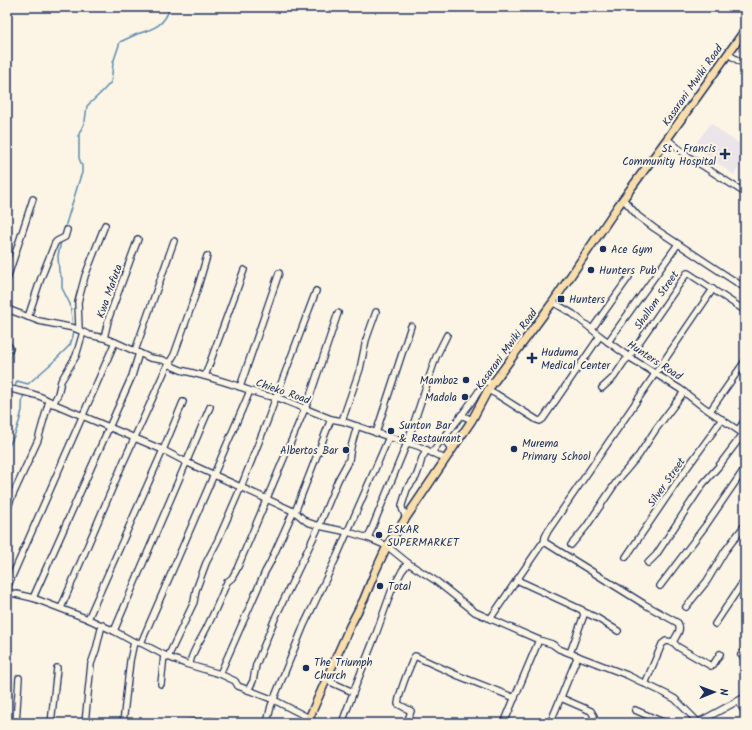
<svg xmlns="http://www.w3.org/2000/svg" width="752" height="730" font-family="Kalam,sans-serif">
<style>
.built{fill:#ebe5e9}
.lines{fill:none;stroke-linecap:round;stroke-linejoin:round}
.stream{stroke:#5c8bb1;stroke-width:1.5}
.minor-casing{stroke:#1b2f5e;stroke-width:8}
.major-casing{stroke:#1b2f5e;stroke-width:10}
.minor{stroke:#fcf5e5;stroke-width:5.5}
.major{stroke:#f9deab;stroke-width:7}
.poi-dot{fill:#1b2f5e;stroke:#fcf5e5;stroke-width:1.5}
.labels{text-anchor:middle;stroke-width:4;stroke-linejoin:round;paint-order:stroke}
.street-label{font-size:11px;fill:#1b2f5e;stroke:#fcf5e5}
.poi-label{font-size:11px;fill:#1b2f5e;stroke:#fcf5e5;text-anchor:start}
</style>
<rect width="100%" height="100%" fill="#fcf5e5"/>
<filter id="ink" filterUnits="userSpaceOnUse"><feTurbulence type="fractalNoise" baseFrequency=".025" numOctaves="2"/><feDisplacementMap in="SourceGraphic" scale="8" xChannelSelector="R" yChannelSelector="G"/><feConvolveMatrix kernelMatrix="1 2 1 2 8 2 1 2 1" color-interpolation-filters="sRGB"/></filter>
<g filter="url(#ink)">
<!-- built -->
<path class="built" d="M711,123L723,133L745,147V164L742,162L734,175L694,146Z"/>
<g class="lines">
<!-- stream -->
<g class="stream">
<path d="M62,237L80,178L82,173V166L79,158V134L85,121L87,106L101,93L111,82L112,74L113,63L120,42C126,39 131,37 137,34C154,29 165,25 170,7"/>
<path d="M61,241L58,256L59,272L62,278V288L70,304L73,326"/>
<path d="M16,388L15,387L17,381L28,384L52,363L70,345L73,336L74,330"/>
<path d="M7,448C14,440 20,421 22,410C22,405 22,399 24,394"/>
</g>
<!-- minor casing -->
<g class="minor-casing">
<g id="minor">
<path d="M728,54L745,65"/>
<path d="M667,139L689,157L745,193"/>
<path d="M741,190L745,184"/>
<path d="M623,199L638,216L654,228L745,288"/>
<path d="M138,239L109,317L104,338L117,343L150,358L163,360L169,363L174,367L181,370C201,375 221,380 240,387C252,391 263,397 276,397L331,419L342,421L389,437L418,446L445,459"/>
<path d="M7,279L33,199"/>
<path d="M553,302L573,314L600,336L629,357L680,389L702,406L745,435"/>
<path d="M7,309L39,321L74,328L81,331"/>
<path d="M28,317L41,278L55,243L57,241L65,237L67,230"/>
<path d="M79,329L78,302L85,276L105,225"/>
<path d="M592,329L629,277"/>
<path d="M608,342L678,244"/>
<path d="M7,344L10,348L7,354"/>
<path d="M135,351L174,241"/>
<path d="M205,376L244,270"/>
<path d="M240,387L279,273"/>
<path d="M7,388C21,392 41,394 52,403L163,450L186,462L295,512L307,522L319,526L348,532L368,538L387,546L408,563L436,581L475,612L539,640L552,644L559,649L627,675L666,694L675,699L698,722"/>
<path d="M602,388L614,377L624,362L629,357L687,273H688L741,308"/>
<path d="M488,390L496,394L537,420L540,421L543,419L600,336"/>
<path d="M53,404L58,394L61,381L76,356L83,332L89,335L104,338"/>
<path d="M710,411L745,361"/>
<path d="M461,415L472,420"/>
<path d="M342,421L360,369L366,340L376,312"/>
<path d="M738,430L745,420"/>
<path d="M376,433L411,326"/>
<path d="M443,438L451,449"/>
<path d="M432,453C437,444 444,438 450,430C462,415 474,399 484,383L485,381H487L492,385"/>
<path d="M7,511L10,501L38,440L49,401"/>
<path d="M295,512L331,419"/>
<path d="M406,518L402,508V505L407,489L416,477L419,469L422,458L427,450"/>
<path d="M368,538L407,443L436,357L447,335"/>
<path d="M544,543L545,537L548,531L713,289"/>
<path d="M571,545L586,527L617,481L639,455L656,429L684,392"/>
<path d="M626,557L679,479L713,432L722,419"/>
<path d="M648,563L656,555L703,484L718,467L743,434"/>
<path d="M517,580L582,610L584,615L570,653"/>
<path d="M660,586L706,525L745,468"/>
<path d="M7,588L115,342"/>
<path d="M7,592L33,598L88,619L114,631L134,642L141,643L168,657L186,664L220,674L235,681L238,686L274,700L309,718"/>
<path d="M33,598L132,376L139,353"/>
<path d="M686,607L707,581L725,551L745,525"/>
<path d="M61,608L123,463L154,395L166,368L174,355L196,293L207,256"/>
<path d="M584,612L597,618L618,631"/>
<path d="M88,619L163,450L183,402"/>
<path d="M490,619L541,545L544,543H546L644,604L678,623C682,630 676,636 673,642L666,641L662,644L645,684"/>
<path d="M715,624L745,579"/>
<path d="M114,631L210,407"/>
<path d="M673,642L678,647L711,666L713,665L720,654"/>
<path d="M141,643L250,391"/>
<path d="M741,655L745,650"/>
<path d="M168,657L194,602L196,590L206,563L218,540L241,487L268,419L276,397L316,291"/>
<path d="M190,664C190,654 204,635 208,625C215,611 221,597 227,582L232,578L237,569L309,399L338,313"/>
<path d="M220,674L265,572L270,563L293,512"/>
<path d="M326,680L353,692"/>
<path d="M161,684L164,655"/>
<path d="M248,690L253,681L256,665L276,616L319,526L338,480L349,460L351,447L357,426"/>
<path d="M561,698L591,711L594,716L591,723"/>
<path d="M738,701L745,712"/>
<path d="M635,710L665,723"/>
<path d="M343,720L349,723"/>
<path d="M16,723L19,678"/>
<path d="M51,723L57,668"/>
<path d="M85,723L91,664L96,650L102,625"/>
<path d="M123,723L130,661L134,642"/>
<path d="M189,723L210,721L223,723"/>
<path d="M267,723L271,706L304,625L337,556L389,437"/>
<path d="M342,723L356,685L376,634L391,592L402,571L408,563"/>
<path d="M407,723L411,711L398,704C400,688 408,672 414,657L415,656L459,676L515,698"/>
<path d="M504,723L539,640"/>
<path d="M550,723C560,701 568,678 578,656"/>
<path d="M697,723L745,697"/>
</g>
</g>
<!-- major casing -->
<g class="major-casing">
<path id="major" d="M307,723L350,626L364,599L375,572L387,546L472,420L488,390L553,302L618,206L667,139L745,30"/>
</g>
<!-- minor -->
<use href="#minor" class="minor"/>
<!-- major -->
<use href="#major" class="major"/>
</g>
</g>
<!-- markers -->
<g class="poi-dot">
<path d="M723 148h4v4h4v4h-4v4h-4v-4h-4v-4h4z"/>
<circle cx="603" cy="249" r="4"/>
<circle cx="591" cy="270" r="4"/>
<rect x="557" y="295" width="8" height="8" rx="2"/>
<path d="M530 352h4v4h4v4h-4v4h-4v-4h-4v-4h4z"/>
<circle cx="466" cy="380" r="4"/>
<circle cx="465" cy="397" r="4"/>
<circle cx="391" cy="431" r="4"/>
<circle cx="514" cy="449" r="4"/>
<circle cx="346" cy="450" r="4"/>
<circle cx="379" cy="535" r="4"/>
<circle cx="380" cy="586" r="4"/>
<circle cx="306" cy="668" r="4"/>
</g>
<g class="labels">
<!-- street labels -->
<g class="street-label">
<text transform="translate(692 85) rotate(-55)" y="4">Kasarani Mwiki Road</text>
<text transform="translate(109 291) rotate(-70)" y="4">Kwa Mafuta</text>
<text transform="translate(656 300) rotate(-55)" y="4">Shallom Street</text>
<text transform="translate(506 349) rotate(-54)" y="4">Kasarani Mwiki Road</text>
<text transform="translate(655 360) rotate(33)" y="4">Hunters Road</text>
<text transform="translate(283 391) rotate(19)" y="4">Chieko Road</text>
<text transform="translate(666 482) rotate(-55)" y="4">Silver Street</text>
</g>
<!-- poi labels -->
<g class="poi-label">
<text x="716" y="152" text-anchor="end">St . Francis<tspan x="716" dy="13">Community Hospital</tspan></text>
<text x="611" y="253">Ace Gym</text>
<text x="599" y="274">Hunters Pub</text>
<text x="569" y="303">Hunters</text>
<text x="541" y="356">Huduma<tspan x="541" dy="13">Medical Center</tspan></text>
<text x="458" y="384" text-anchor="end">Mamboz</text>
<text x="457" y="401" text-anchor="end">Madola</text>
<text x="399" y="429">Sunton Bar<tspan x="399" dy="13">&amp; Restaurant</tspan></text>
<text x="522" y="447">Murema<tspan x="522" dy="13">Primary School</tspan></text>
<text x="338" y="454" text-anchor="end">Albertos Bar</text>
<text x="387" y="533">ESKAR<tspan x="387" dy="13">SUPERMARKET</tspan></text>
<text x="388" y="590">Total</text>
<text x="314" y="666">The Triumph<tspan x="314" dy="13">Church</tspan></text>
</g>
</g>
<!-- margin -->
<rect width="752" height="730" fill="none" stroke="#fcf5e5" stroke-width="24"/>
<rect x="12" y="12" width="728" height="706" fill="none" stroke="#1b2f5e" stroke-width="1.5" filter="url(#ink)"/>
<!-- north arrow -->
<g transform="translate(714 692) rotate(89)" stroke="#fcf5e5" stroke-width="3" paint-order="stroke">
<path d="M0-3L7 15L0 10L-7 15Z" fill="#1b2f5e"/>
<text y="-6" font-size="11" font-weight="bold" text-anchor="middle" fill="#1b2f5e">N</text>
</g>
</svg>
